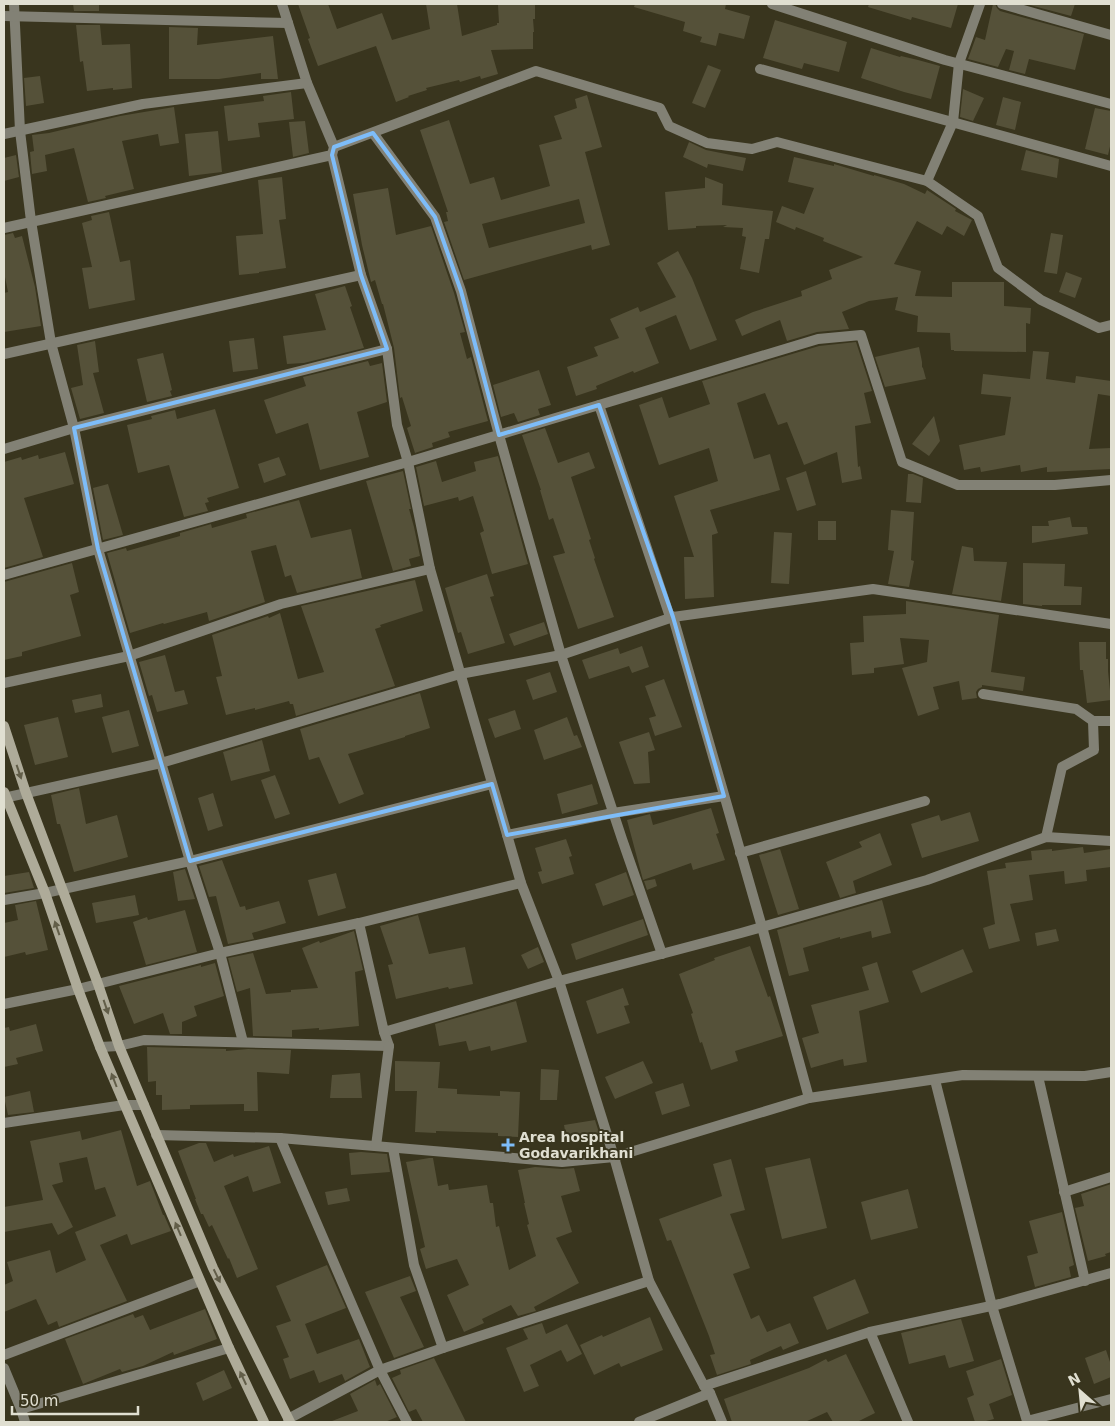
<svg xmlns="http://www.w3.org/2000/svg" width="1115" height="1426" font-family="'DejaVu Sans',sans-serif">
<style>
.building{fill:#555139;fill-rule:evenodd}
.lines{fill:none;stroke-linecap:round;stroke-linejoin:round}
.street{stroke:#828175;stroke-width:10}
.secondary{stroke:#aeab99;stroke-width:10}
.oneway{fill:#625e49}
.marked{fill:none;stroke:#7ebdf9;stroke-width:4;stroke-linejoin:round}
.poi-dot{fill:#7ebdf9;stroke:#39351e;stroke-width:2}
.labels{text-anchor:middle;stroke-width:4;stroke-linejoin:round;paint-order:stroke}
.poi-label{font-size:14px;font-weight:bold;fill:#e0dfd1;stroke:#39351e;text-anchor:start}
</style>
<rect width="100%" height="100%" fill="#39351e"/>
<!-- building -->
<g class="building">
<path d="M73,4H99V11H74Z"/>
<path d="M298,4H328L337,29L382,13L392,40L430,29L426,4H457L462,36L497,25V23H499L498,5L535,4V19H533L534,32H533V49L491,50L498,74L481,79L480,76L460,82L459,80L426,88L427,90L408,96L409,97L396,102L376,46L318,66L308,39L310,38Z"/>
<path d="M635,4H726L725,9L750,16L744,39L719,33L716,46L700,42L702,37L683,31L685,22L634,7Z"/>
<path d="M869,4H958L951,28L912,17L911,20L868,7Z"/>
<path d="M993,4H995L997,8L1000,11L1084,34L1075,70L1029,59L1025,74L1009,70L1014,51L1006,49L998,67L968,59L976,37L985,40Z"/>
<path d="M1026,4H1075L1071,16Z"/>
<path d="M775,20L847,42L839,72L804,63L802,69L763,58Z"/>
<path d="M76,25H100L102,45L130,44L132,88L113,90V88L87,91L83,61L80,62Z"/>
<path d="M169,27L198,28L197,45L273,36L278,79H261V73L219,79H169Z"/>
<path d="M871,48L900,57L901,56L918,60L940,66L931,99L904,92L861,78Z"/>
<path d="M708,65L721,70L705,108L692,103Z"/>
<path d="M40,76L44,103L26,106L24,78Z"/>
<path d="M963,89L984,98L973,121L960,117Z"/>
<path d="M291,92L294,119L258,123L260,137L228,141L224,106L264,101L263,96Z"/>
<path d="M587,95L602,147L585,152L610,245L592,250L591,245L464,280L444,222L448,221L446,212H448L420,130L449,120L470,184L494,177L501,200L550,186L539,145L562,139L554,116L577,108L575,99ZM579,199L585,223L489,248L482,224Z"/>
<path d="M1003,97L1021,102L1015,130L996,125Z"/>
<path d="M174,107L179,143L160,146L158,134L122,141L134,189L105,196L106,198L88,202L74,148L45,155L47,171L32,174L30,152L34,151L32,135L49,133L120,116Z"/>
<path d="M1095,108L1111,111V142L1108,155L1085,149Z"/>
<path d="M305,121L309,153L293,157L289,122Z"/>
<path d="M218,131L222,172L189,176L185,134Z"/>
<path d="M689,142L706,150L746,158L743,171L708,164L707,168L683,157Z"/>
<path d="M1026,150L1059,159L1057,178L1021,170Z"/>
<path d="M16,155L19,177L4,181V158Z"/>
<path d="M794,157L834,166V164L874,176V175L904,184L925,194L927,190L956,209L955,211L972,220L964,236L947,226L942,235L917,221L894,264L921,271L915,296L952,297V282H1004V306L1031,308L1030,324L1026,323V352L954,351V350H951L950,333L917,332L918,316L895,310L898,297L869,301L842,312L849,329L817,332L787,341L780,320L742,336L735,320L753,312L802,296L801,291L832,279L829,270L863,257L823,241L824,238L796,227L795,230L776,222L782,206L804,214L814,188L788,182Z"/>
<path d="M282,177L286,219L279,220L286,268L259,272V273L239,275L236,236L263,234L258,180Z"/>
<path d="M705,177L723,184L722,205L773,211L769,239H765L759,273L740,269L746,237L742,236L743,228L723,227L727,225L696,226V228L668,230L665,192L705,188Z"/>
<path d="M388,188L396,235L431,226L454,293L465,332L460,333L467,359L471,357L488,421L448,432L450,437L432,443L433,447L415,453L407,428L411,426L402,397L400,398L394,348L383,304H382L375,280L371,282L362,245L353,194Z"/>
<path d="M109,212L120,262L130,260L135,300L89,309L82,268L92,267L82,223L92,220L91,216Z"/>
<path d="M13,233L15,238L22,236L35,287L41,326L4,332V293L8,292L4,272V235Z"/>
<path d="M1051,233L1063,235L1057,274L1044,272Z"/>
<path d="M678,251L692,278L717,340L690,350L676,315L645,328L659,363L634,373L633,371L596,386L597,389L576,396L567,367L598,356L594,347L619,338L610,319L638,307L640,312L676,297L657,263Z"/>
<path d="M1066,272L1082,278L1075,298L1059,292Z"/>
<path d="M345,286L352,306L350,307L364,348L304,363L287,364L283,336L326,330L315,294Z"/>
<path d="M254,338L258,369L233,372L229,341Z"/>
<path d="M95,341L99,372L93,373L104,413L80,419L71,388L83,385L77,345Z"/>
<path d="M856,342L872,391L864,393L871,423L855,426L858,467L860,466L862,479L842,483L837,452L804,465L787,422L778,425L765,393L737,403L754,459L770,454L780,490L710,510L718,533L712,535L714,597L685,599L684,557H694L674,496L718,481L709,448L659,465L639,405L662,397L669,418L710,404L702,381L819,346Z"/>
<path d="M919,347L922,362V367L923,368L926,379L885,387L875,357Z"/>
<path d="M1033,351L1049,352L1046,379L1075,383L1076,376L1111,381V396L1098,394L1089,449L1111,448V469L1047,472V467L1021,472L1020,465L981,472L980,467L964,470L959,445L1005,435L1011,397L981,394L983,374L1030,379Z"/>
<path d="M163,353L172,390L170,391L172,396L147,402L137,359Z"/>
<path d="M368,361L370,366L382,363L387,402L357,412L369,457L320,470L308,423L276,434L264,400L306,386L303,377Z"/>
<path d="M539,370L551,405L538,409L540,415L518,422L514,413L501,417L493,385Z"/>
<path d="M215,409L239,488L207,498L209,502L205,503L208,511L184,517L169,465L138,473L127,425L152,419L151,416L175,410L177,419Z"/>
<path d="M934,416L940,441L929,456L912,444Z"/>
<path d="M545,428L558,463L589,452L595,468L571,477L591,539L589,540L595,558L594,559L614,617L578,629L553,556L565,553L553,518L549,520L540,490H541L522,435Z"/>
<path d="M65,452L74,484L24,498L43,557L4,568V462L21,457L22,460L38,455L39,459Z"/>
<path d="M498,456L528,564L492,574L480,533L484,531L473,496L459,501L458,497L424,506L416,467L436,461L442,482L476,471L474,462Z"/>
<path d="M279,457L286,475L264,483L258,464Z"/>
<path d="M403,471L411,509H409L414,527L420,556L409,559L411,566L393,571L366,481Z"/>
<path d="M806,471L816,505L797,511L786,478Z"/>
<path d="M908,474H913L923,478L921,503L906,502Z"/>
<path d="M108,484L123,535L103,540L93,488Z"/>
<path d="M299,500L311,538L351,529L362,578L297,593L291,575L285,577L276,545L251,551L265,602L209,621L207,612L164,624L163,623L130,633L107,553L126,548L127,551L180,536V533L211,524L212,528L247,518L246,514Z"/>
<path d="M891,510L914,512L911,560L914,561L909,587L888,584L894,551L888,550Z"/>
<path d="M1070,517L1072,527H1087L1088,534L1032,543V526H1049L1048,521Z"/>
<rect x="818" y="521" width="18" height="19"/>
<path d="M774,532L792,533L789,584L771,583Z"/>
<path d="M962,546L973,548L974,561L1007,562L1001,601L952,594Z"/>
<path d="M72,563L79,592L70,595L81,636L22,652V656L4,660V582Z"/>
<path d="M1023,563L1065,564L1064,586L1082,587L1081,605H1042V606L1023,604Z"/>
<path d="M487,574L494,596L490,597L505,643L468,654L461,632L458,633L445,588Z"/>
<path d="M415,580L423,611L380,625L381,627L375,629L395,686L296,716L293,704H290L289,701L255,710V708L226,715L216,677L222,676L212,635L268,616L269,618L280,613L298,679L324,672L301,606Z"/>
<path d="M906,601L999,615L991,672L1025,677L1023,691L982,685V687L978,689L976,692L977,698L962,700L959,681L933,687L939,709L918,716L902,668L927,662L929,640L900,638L904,664L874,668V673L852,675L850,643L864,642L863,616L906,614Z"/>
<path d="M544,622L548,634L514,646L509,634Z"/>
<path d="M1079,642H1106V659H1108V671L1111,700L1087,703L1083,670H1080Z"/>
<path d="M642,646L649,667L632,673L629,666L589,679L582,660L618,648L620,654Z"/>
<path d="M165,655L175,692L184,690L188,704L157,712L152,695L149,696L139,662Z"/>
<path d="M550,672L557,692L533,700L526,680Z"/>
<path d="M664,679L682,727L655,736L649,718L656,716L645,686Z"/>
<path d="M420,693L430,728L405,736V737L348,754L364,794L339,804L319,757L309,760L300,729Z"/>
<path d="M101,694L103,707L75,713L72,700Z"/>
<path d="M129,710L139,746L112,753L102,717Z"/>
<path d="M515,710L521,729L495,738L488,719Z"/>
<path d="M58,717L68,757L35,765L24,725Z"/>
<path d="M567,717L574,736L577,735L582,747L544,760L534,730Z"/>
<path d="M649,732L655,750L648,752L650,783L634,784L619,742Z"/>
<path d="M262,740L270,771L231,781L223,752Z"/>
<path d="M275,775L290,814L275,819L261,780Z"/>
<path d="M592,784L598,804L562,814L557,794Z"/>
<path d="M79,788L86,824L117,815L128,857L74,872L60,824H57L51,795Z"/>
<path d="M213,793L223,826L208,831L198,798Z"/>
<path d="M711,808L719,833L716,834L725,860L693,870L691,863L643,880L627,820L650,814L653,825Z"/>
<path d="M970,812L979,841L922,858L911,824L939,815L941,821Z"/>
<path d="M880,833L892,865L853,881L856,893L840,898L826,862L862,847L859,842Z"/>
<path d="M566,839L572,856L569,857L574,874L542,884L538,872L542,871L535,848Z"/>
<path d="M1083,847L1084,853L1111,849V867L1086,870L1087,881L1065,884L1064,871L1029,875L1033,900L1010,904L1020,941L989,949L983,928L995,924L987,871L1006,868L1005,863L1032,860L1031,851L1052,849V851Z"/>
<path d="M780,849L799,909L778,915L759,855Z"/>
<path d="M222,860L240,907L245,906L246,910L279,901L286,923L252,933L254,939L228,944L216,896L209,897L199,866Z"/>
<path d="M185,869L195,899L178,901L173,872Z"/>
<path d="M29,872L34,888L4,893V876Z"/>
<path d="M626,872L634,895L603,906L595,884Z"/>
<path d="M336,873L346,908L318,916L308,880Z"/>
<path d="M655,879L657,886L647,890L644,881Z"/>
<path d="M135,895L139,915L96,923L92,903Z"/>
<path d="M882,900L891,933L872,938L871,931L840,939V937L803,948L809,971L789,976L777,930Z"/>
<path d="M36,901L48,950L26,955L25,952L4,957V923L18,920L15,905Z"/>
<path d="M185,910L197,952L146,965L133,922L147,917L148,920Z"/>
<path d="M418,915L429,954L465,947L473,984L449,989L448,987L396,999L388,965L393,964L380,926Z"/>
<path d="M643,919L648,935L576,960L571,944Z"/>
<path d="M1056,929L1059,941L1037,946L1035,933Z"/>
<path d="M354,931L363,970L355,972L359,1026L319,1030V1028L292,1030V1037L253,1036L250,988L237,992L228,958L253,953L266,994L291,992V990L318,988L302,948L319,941L320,943Z"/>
<path d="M750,946L768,997L770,996L783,1036L735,1051L738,1061L711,1070L702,1042L700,1043L691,1014L693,1013L679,974L715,960L714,958Z"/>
<path d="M538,947L544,962L528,969L521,955Z"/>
<path d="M963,949L973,972L921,993L912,971Z"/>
<path d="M877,962L889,1002L859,1011L867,1062L844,1066L843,1059L811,1068L802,1038L819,1033L811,1005L869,990L862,967Z"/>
<path d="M215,963L224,996L194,1006L197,1016L182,1022V1034H170L163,1013L134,1024L119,986L201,965V967Z"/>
<path d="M623,988L629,1005L624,1006L630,1023L597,1034L586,1001Z"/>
<path d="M516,1001L527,1042L491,1051L490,1046L469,1051L466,1041L439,1046L435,1024Z"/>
<path d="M36,1024L43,1051L16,1058L18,1064L4,1067V1028L9,1027L10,1031Z"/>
<path d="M147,1047L226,1049V1051L248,1049L291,1050L289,1074L257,1072L258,1111H244V1104L190,1105V1109L162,1110V1095H156V1081L148,1082Z"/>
<path d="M395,1061L440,1062L438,1088L457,1089V1094L500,1096V1091L520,1092L518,1137L498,1136V1133L436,1131V1133L415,1132L417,1091H395Z"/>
<path d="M643,1061L653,1083L615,1099L605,1077Z"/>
<path d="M541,1069L559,1070L557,1100H540Z"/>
<path d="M360,1073L362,1098H330L332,1075Z"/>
<path d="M683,1083L690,1106L662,1115L655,1092Z"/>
<path d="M30,1091L34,1112L8,1115L4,1097Z"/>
<path d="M595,1120L600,1136L567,1142L564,1125Z"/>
<path d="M121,1130L137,1186L150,1181L163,1215H164L171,1231L131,1245L127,1234L100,1245L127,1301L59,1327L57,1321L48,1325L36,1299L4,1312V1285L13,1281L7,1262L50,1250L56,1273L86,1260L75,1232L116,1216L105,1187L95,1190L87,1157L59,1163L63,1182L52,1185L73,1227L58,1235L52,1223L4,1232V1207L43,1200L30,1141L80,1131L82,1140Z"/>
<path d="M199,1143H206L214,1162L233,1154L234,1157L269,1146L281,1183L253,1192L248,1176L224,1186L258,1269L237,1278L229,1258L228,1259L212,1225L209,1227L203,1214H201L195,1199H196L178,1151Z"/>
<path d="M361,1152L387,1154L390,1172L351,1175L349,1153Z"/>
<path d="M429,1158H433L438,1186L448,1184L449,1190L487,1185L490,1203H493L496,1227L499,1226L509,1270L536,1256L527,1225L529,1224L524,1203H525L518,1170L535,1167L562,1169L574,1168L580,1191L561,1196L572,1232L556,1238L579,1283L534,1307L536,1311L518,1316L511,1305L482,1319L484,1323L464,1332L447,1295L469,1285L457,1259L426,1269L420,1249L425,1247L406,1162Z"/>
<path d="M810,1158L827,1228L782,1239L765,1168Z"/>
<path d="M731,1159L745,1210L730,1214L750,1268L733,1274L751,1319L759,1315L767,1332L790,1323L799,1343L783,1350L781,1346L750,1360L751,1364L717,1375L710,1355L715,1354L709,1336L671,1240L667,1241L659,1219L722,1196L713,1164Z"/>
<path d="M1111,1184V1252L1105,1254L1106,1256L1088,1261L1075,1208L1084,1206L1081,1194Z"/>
<path d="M347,1188L350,1201L328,1205L325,1192Z"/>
<path d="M908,1189L918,1228L871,1240L861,1202Z"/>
<path d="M1062,1212L1074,1265L1069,1267L1071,1277L1035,1287L1027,1256L1038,1253L1029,1221Z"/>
<path d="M327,1265L346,1308L305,1324L317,1354L359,1339L370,1367L345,1381L342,1374L319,1383L314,1370L290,1379L283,1359L289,1357L276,1326L291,1321L276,1286Z"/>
<path d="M410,1276L416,1291L400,1297L424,1347L394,1358L365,1292Z"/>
<path d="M855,1279L869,1313L827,1330L813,1297Z"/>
<path d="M205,1309L217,1339L174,1355L173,1352L143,1366L122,1372L120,1369L83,1384L65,1339L133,1314L135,1318L143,1315L150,1330Z"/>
<path d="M650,1317L663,1350L621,1367L619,1363L594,1375L580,1345L602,1335L603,1337Z"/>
<path d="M961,1319L974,1361L949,1368L945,1355L909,1364L901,1333Z"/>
<path d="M542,1323L546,1334L567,1324L582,1354L567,1362L561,1350L530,1365L539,1386L524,1392L506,1348L528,1339L523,1329Z"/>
<path d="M1106,1350L1111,1365V1377L1094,1384L1085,1358Z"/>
<path d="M846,1354L875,1413L857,1422H833L827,1412L805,1422H732L724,1399L809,1368L826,1359L828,1362Z"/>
<path d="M434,1358L466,1422H423L416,1409L409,1412L392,1378L401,1374L400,1370Z"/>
<path d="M1001,1359L1012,1395L989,1404L994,1419L982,1422H975L967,1398L974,1395L966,1371Z"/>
<path d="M224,1370L232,1388L203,1401L196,1383Z"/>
<path d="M375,1380L377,1386L380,1384L397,1417L385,1422H332V1421L358,1411L350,1394Z"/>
</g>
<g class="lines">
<!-- street -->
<g class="street">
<path d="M14,4L20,131L31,221L51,343L74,428L98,549L190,861L220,953L243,1042"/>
<path d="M282,4L307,83L334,147L332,155L361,275L387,349L397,425L408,462L430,569L521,883L559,981L614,1157L649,1281L704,1386L710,1393L722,1422"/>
<path d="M772,4L945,60L1111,104"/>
<path d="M1002,4L1111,35"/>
<path d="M4,16L288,23"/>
<path d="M760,69L1111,166"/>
<path d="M373,133L435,217L461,291L499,435L561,655L622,839L662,954"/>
<path d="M4,134L143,104L307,83"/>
<path d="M334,147L536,71L660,108L669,126L707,143L752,149L777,142L927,181L978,216L998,268L1041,300L1099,328L1111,325"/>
<path d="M927,181L953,122L959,63L980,4"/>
<path d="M4,228L332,155"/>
<path d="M4,354L361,275"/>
<path d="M599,405L818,339L861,335L902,462L958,485H1055L1111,480"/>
<path d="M4,449L74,428L387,349"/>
<path d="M4,575L408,462L599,405L669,614L673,617L762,927L809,1098L614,1157L562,1162L280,1138L156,1135"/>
<path d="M4,683L129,656L281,604L430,569"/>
<path d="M983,694L1076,709L1093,721H1111"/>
<path d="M4,798L161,763L460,674L561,655L673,617L873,589L1111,624"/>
<path d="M507,835L613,813L724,796"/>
<path d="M1046,837L1062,767L1094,750L1093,721"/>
<path d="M740,853L925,801"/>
<path d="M4,900L45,893L190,861L492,784"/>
<path d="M359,923L384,1032L559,981L741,933L927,880L1046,837L1111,841"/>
<path d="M4,1004L78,989L220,953L359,923L521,883"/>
<path d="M100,1047L119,1046L144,1040L389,1046L384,1032"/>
<path d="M1038,1076L1085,1281"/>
<path d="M935,1080L992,1306L1027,1421L1111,1399"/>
<path d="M809,1098L963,1075L1085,1076L1111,1072"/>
<path d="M4,1123L124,1105H144"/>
<path d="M280,1138L380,1370L407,1422"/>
<path d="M376,1146L389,1046"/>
<path d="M393,1148L414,1265L443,1348"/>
<path d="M1064,1192L1111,1177"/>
<path d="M870,1332L908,1422"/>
<path d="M4,1355L200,1281"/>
<path d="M4,1368L21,1409"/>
<path d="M704,1386L870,1332L1000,1304L1111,1273"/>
<path d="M288,1419L380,1370L443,1348L649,1281"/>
<path d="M25,1422L21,1409L229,1348"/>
<path d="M639,1422L710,1393"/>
</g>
<!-- secondary -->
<g class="secondary">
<path d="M4,726L26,793L98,984L119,1046L213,1268L290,1422"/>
<path d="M4,792L45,893L78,989L100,1047L229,1348L264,1422"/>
</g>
</g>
<!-- one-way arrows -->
<defs><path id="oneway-solid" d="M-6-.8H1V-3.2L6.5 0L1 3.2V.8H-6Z" transform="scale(1.25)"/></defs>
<g class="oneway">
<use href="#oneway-solid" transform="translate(19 772) rotate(71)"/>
<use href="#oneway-solid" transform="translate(57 928) rotate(-109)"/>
<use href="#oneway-solid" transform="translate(106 1007) rotate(71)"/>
<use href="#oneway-solid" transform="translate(114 1080) rotate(-111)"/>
<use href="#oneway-solid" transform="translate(178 1229) rotate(-113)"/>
<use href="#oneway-solid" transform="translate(217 1276) rotate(64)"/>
<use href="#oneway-solid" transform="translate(243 1378) rotate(-115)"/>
</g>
<!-- marked area -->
<path class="marked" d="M373,133L435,217L461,291L499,435L599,405L673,617L724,796L507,835L492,784L190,861L98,549L74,428L387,349L361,275L332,155L334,147Z"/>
<!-- markers -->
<path class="poi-dot" d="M505.5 1137.5h5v5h5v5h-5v5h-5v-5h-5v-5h5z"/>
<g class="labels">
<!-- poi labels -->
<g class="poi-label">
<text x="519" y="1142">Area hospital<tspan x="519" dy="16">Godavarikhani</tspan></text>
</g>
</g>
<!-- border -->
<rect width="1115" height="1426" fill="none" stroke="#e0dfd1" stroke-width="10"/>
<!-- north arrow -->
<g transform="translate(1080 1391) rotate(333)" stroke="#39351e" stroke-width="4" paint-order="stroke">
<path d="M0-4L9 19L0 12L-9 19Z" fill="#e0dfd1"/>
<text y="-8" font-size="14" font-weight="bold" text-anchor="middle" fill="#e0dfd1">N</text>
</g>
<!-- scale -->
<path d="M12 1406v8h126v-8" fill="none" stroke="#e0dfd1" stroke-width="2.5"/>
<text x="20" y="1406" font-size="15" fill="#e0dfd1" stroke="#39351e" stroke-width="4" paint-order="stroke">50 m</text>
</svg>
